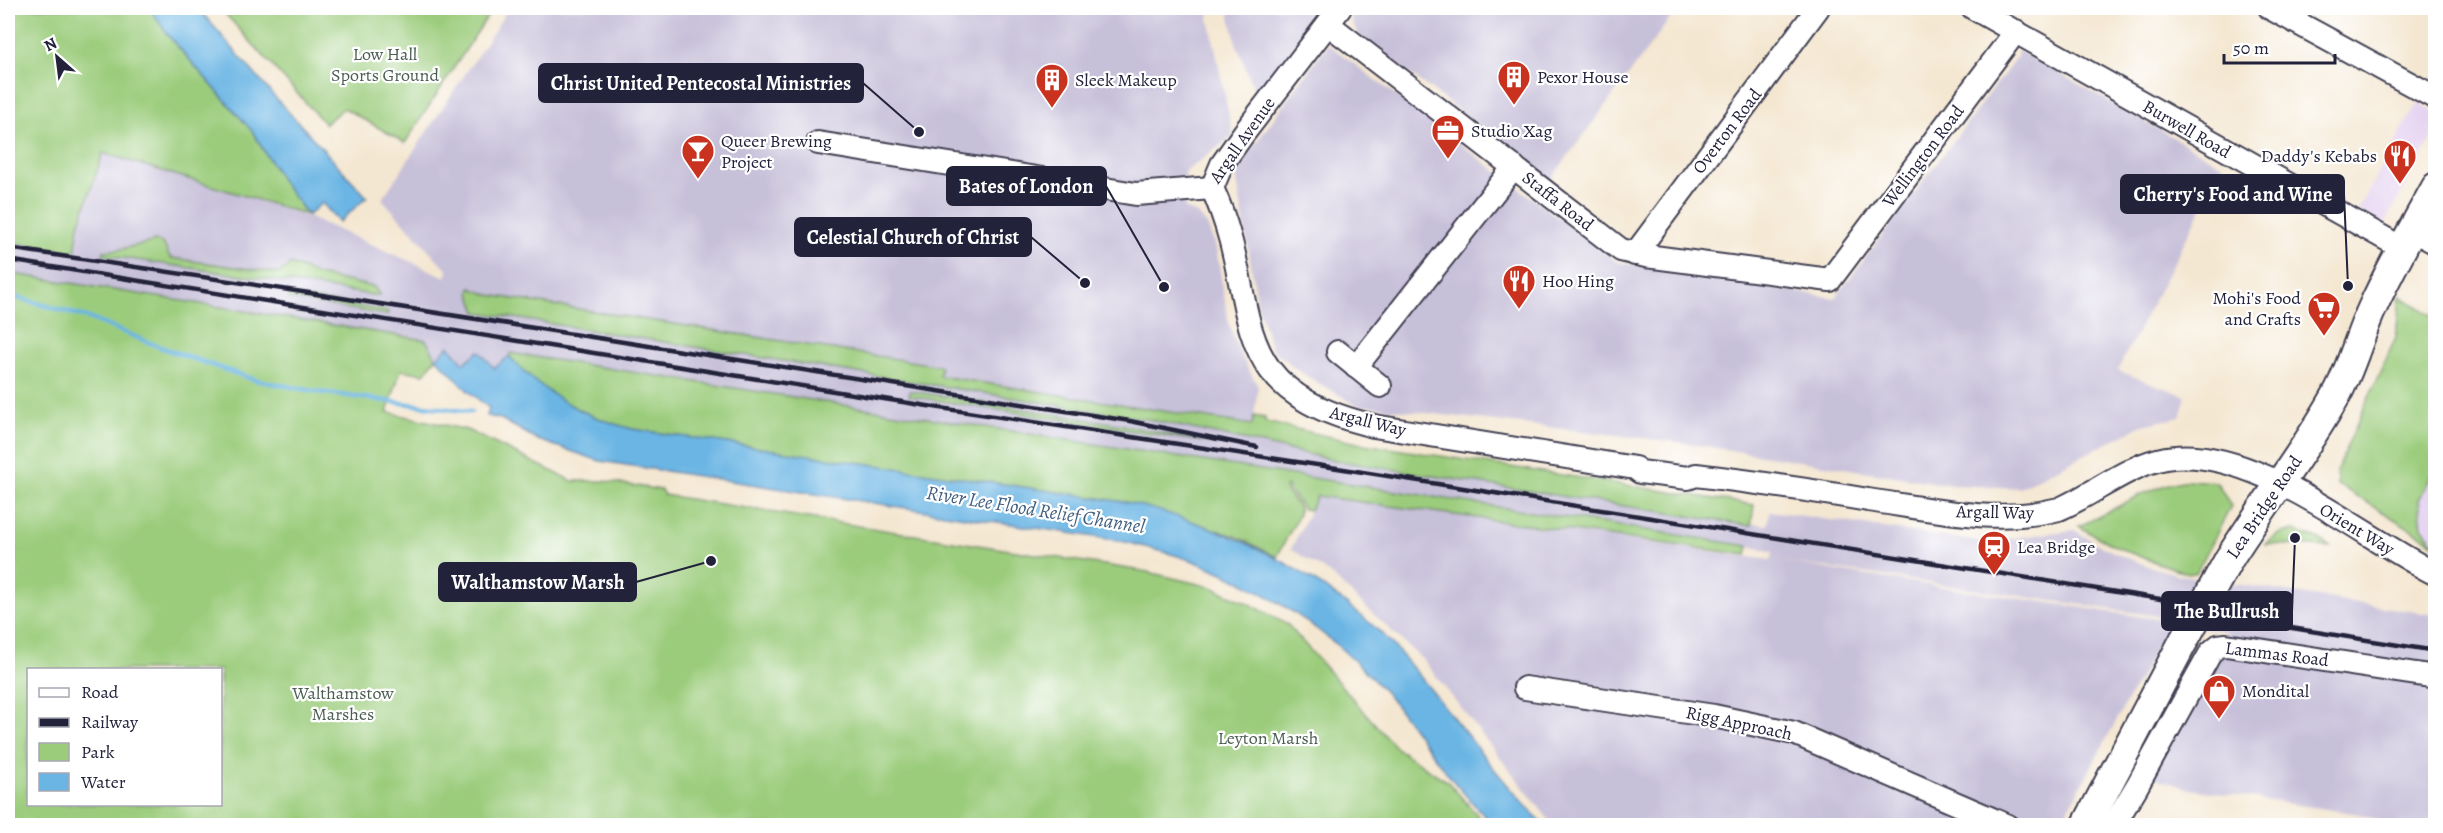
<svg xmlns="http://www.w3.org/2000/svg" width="2443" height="833" font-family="Alegreya,serif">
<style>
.built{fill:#e5d3f1}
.industrial{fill:#c7c0d9;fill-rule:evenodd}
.green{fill:#9bcc7c;stroke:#5e775c;stroke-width:1.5;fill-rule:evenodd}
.water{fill:#6bb5e4;stroke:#466c90;stroke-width:1.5}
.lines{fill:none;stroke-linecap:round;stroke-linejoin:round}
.stream{stroke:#6bb5e4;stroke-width:4.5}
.minor-casing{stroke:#424052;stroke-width:26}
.major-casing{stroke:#424052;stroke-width:32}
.minor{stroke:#fff;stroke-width:22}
.major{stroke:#fff;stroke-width:28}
.rail{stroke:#22223b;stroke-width:4.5}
.major-bridge-casing{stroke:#424052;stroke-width:32;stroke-linecap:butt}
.major-bridge{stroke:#fff;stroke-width:28}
.labels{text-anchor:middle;stroke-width:4.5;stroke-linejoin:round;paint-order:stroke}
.park-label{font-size:18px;fill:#4c5e52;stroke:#fff}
.poi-label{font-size:18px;fill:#22223b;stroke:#fff;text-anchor:start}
.street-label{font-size:18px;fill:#22223b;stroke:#fff}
.water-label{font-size:20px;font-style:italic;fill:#3f5d7f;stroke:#fff}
.leader{fill:none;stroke:#22223b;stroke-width:2}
.callout-dot{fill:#22223b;stroke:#fff;stroke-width:2}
.callout{fill:#22223b;stroke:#22223b;stroke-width:2}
.callout-label{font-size:20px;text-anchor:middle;font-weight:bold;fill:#fff}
</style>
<rect width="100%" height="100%" fill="#fff"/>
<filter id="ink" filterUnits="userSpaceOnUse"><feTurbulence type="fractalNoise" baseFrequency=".0167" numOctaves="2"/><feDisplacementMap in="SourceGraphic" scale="12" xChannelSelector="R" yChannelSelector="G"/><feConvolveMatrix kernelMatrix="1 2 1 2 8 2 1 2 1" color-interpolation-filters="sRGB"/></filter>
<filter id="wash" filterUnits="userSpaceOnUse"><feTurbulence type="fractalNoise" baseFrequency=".008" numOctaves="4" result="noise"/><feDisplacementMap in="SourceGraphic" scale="24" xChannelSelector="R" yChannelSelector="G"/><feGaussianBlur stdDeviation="1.35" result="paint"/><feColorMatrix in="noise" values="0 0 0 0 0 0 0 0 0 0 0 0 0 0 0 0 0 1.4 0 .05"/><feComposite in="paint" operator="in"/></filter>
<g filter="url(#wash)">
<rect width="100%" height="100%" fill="#f4e7d1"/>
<!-- built -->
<g class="built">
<path d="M2418,102L2435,112V132L2384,225L2358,210Z"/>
<path d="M2435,469V543L2422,527L2419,500Z"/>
</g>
<!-- industrial -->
<g class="industrial">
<path d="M509,8H1207L1233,136L1185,172V208L1199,215L1207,225L1216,248L1229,324L1240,354L1258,386L1253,425L939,376L940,366L489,295L471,288L477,312L1152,420L1339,461L1750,526L1751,523L1767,525L1770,511L1980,542L2074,530L2104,548L2148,566L2179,575L2435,615V825H2394L2359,814L2190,789L2146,775L2228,632L2166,621L2169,623L2060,825H1553L1424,661L1330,574L1291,549L1317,496L1771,560L1773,552L1748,546L510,353L494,368L479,351L464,363L449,346L436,358L426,340L8,273V242L75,252L79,225L103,152L306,216L446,277L448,271L382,199ZM1774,560L2157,616V619L1869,576Z"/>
<path d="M1228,8H1340L1320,18L1257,97L1236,43Z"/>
<path d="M1354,8H1678L1551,179L1359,36L1351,20Z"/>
<path d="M1328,44L1617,262L1835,298L2017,57L2018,50L2224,166L2118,369L2119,371L2186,396L2180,417L2143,425L2019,488L1951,485L1685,443L1356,405L1300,372L1272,349L1258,307L1236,175L1245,158Z"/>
</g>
<!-- green -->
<g class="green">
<path d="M8,8H150L167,34L252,131L284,184L308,215L103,153L79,225L75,252L8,242Z"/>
<path d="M220,8H493L405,143L344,108L325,124Z"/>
<path d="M156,241C168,243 164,251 171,258L279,273L291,264L318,275L374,287L380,296L103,255L104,251L117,250Z"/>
<path d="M8,273L426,340L436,358L424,374L401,370L387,412L467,430L572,481H605L661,490L664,495L1148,572L1211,587L1250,604L1288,625L1396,748L1448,782L1486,825H8ZM28,670H220V804H28Z"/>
<path d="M471,288L489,295L941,366L939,376L953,378L1252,425L1254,416L1265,418V422L1357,443L1754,505L1751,526L1339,461L1152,420L477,312L470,293Z"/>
<path d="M289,295L388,311L387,315L288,299Z"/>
<path d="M2400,296L2435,317V469L2419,500L2422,527L2435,544L2337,484V470L2343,455L2396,337Z"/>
<path d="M510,353L1749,546L1747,555L1317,496L1310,510L1303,509L1286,486L1285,489L1299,508V514L1277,557L1238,537L1131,503L632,429C584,417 542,393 509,356Z"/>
<path d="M910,391L1123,425L1218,444L909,396Z"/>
<path d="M2189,480L2217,482L2231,506L2196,573H2188C2149,561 2113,548 2079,526C2116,510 2148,485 2189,480Z"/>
<path d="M2294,531L2321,540L2330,547L2266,544L2280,533Z"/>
</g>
<!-- water -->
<g class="water">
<path d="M150,8H198L272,94L367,197L339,222L322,203L308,215L284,184L252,131L167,34Z"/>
<path d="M449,346L464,363L479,351L494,368L509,356C542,393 584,417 632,429L1131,503C1209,523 1279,552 1344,602C1360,615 1378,628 1392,644C1445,702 1489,769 1544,825H1493C1475,806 1458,787 1442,767C1422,741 1404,714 1383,690C1333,634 1266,588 1196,562C1171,553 1146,547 1121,541L600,461L538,440L501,419L487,416L489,408L468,391L436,358Z"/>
</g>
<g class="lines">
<!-- stream -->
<path class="stream" d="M8,295L89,318L160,347L255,380L318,392L471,412"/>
</g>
</g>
<g filter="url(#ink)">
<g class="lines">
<!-- minor casing -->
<g class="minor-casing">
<g id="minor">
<path d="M1973,8L2402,248"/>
<path d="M2270,8L2436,98"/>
<path d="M1328,24L1621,250L1646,256L1830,280L2016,31"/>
<path d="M818,143L1136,194L1212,188"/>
<path d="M1212,188C1265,303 1214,388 1374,426L1635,468L1640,472L1688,478L1696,475C1753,482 1811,490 1868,500C1930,509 1996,525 2059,509C2094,494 2128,465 2166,458C2252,443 2361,537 2436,574"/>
<path d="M1212,188L1222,164L1244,133L1340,8"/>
<path d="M2412,230L2436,243"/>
<path d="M1635,254L1818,8"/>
<path d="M1338,352L1380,386"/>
<path d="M1356,367L1514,167"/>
<path d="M1525,688L1714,716L1794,733L2008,826"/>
<path d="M2113,826L2137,786L2211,652L2218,646L2226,645L2436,677"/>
</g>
</g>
<!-- major casing -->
<g class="major-casing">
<g id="major">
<path d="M2229,559C2264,503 2305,452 2337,394C2351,368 2358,340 2370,313C2389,270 2413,228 2436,187"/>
<path d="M2086,826L2184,640"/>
</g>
</g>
<!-- minor -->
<use href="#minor" class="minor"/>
<!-- major -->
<use href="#major" class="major"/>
<!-- rail -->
<g class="rail">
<path d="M8,248L316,294L1130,421L1257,447"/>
<path d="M8,260L934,407L1350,470L2173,601"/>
<path d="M2222,617L2436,651"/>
</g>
<!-- major-bridge casing -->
<g class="major-bridge-casing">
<path id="major-bridge" d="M2184,640L2229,559"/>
</g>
<!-- major-bridge -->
<use href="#major-bridge" class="major-bridge"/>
</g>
</g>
<!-- icons -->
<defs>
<g id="building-pin" transform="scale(1.725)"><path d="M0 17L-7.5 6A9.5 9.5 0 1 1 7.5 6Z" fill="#c8321e" stroke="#fff"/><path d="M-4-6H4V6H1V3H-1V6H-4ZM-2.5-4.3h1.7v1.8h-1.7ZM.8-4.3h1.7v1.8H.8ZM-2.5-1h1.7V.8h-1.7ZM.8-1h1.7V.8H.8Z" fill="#fff"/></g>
<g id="office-pin" transform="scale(1.725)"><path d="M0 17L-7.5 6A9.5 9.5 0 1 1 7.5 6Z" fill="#c8321e" stroke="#fff"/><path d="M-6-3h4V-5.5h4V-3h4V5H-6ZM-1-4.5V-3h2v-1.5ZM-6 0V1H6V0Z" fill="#fff"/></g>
<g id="bar-pin" transform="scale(1.725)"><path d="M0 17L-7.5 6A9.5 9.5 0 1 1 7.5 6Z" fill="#c8321e" stroke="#fff"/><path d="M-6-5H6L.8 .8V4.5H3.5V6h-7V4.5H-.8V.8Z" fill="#fff"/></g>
<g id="restaurant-pin" transform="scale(1.725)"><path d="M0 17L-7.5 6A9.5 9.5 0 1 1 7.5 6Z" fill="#c8321e" stroke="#fff"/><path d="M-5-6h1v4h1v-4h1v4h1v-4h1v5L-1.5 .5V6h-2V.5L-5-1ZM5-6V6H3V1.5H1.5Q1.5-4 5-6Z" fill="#fff"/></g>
<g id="supermarket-pin" transform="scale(1.725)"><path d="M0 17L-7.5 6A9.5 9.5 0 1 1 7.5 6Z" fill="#c8321e" stroke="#fff"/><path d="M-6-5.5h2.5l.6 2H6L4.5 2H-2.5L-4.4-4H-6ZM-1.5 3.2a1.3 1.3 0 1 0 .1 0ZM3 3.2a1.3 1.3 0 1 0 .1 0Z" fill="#fff"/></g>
<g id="station-pin" transform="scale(1.725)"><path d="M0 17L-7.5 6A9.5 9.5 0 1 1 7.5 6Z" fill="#c8321e" stroke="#fff"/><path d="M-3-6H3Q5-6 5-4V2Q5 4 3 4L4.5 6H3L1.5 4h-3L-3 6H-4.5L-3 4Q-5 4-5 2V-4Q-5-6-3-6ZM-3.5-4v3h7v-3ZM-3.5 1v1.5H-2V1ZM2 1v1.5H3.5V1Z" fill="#fff"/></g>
<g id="shop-pin" transform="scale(1.725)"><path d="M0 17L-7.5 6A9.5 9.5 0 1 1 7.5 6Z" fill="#c8321e" stroke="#fff"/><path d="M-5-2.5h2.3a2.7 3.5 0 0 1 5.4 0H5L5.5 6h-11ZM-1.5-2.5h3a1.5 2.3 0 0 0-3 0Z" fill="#fff"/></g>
</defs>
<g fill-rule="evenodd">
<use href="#building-pin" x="1514" y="77"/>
<use href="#building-pin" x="1052" y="80"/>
<use href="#office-pin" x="1448" y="131"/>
<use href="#bar-pin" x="698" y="151"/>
<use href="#restaurant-pin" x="2400" y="156"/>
<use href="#restaurant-pin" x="1519" y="281"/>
<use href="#supermarket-pin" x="2324" y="308"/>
<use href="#station-pin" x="1994" y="547"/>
<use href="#shop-pin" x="2219" y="691"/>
</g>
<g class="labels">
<!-- park labels -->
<g class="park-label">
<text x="385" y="60">Low Hall<tspan x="385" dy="21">Sports Ground</tspan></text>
<text x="343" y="699">Walthamstow<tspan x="343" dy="21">Marshes</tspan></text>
<text x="1268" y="744">Leyton Marsh</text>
</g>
<!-- poi labels -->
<g class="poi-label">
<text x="1537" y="83">Pexor House</text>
<text x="1075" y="86">Sleek Makeup</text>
<text x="1471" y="137">Studio Xag</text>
<text x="721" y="147">Queer Brewing<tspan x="721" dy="21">Project</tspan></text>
<text x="2377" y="162" text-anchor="end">Daddy's Kebabs</text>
<text x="1542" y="287">Hoo Hing</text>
<text x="2301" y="304" text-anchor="end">Mohi's Food<tspan x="2301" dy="21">and Crafts</tspan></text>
<text x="2017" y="553">Lea Bridge</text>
<text x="2242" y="697">Mondital</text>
</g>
<!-- street labels -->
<g class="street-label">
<text transform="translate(2187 129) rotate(30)" y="6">Burwell Road</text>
<text transform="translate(1727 131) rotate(-53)" y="6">Overton Road</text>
<text transform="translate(1242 140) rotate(-55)" y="6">Argall Avenue</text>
<text transform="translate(1923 156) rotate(-53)" y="6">Wellington Road</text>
<text transform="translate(1558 201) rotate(38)" y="6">Staffa Road</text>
<text transform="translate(1368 421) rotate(14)" y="6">Argall Way</text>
<text transform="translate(2264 507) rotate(-56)" y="6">Lea Bridge Road</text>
<text transform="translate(1995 512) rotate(1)" y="6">Argall Way</text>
<text transform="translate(2357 529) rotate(31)" y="6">Orient Way</text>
<text transform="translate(2277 654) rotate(7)" y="6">Lammas Road</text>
<text transform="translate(1739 723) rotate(12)" y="6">Rigg Approach</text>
</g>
<!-- water labels -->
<g class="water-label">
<text transform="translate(1036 509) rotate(9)" y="7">River Lee Flood Relief Channel</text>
</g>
</g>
<!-- callouts -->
<path class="leader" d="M919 132L863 83M1164 287L1106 186M2348 286L2344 194M1085 283L1031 237M711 561L636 582M2295 538L2292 611"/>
<g class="callout-dot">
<circle cx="919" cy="132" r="6"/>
<circle cx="1164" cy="287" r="6"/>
<circle cx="2348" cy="286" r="6"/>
<circle cx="1085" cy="283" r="6"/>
<circle cx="711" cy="561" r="6"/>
<circle cx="2295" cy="538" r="6"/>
</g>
<g class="callout">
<rect x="539" y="64" width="324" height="38" rx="6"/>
<rect x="947" y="167" width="159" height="38" rx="6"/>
<rect x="2121" y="175" width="223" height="38" rx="6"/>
<rect x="795" y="218" width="236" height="38" rx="6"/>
<rect x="439" y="563" width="197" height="38" rx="6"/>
<rect x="2162" y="592" width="130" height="38" rx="6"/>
</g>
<g class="callout-label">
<text x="701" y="90">Christ United Pentecostal Ministries</text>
<text x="1026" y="193">Bates of London</text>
<text x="2233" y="201">Cherry's Food and Wine</text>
<text x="913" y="244">Celestial Church of Christ</text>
<text x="538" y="589">Walthamstow Marsh</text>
<text x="2227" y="618">The Bullrush</text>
</g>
<!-- margin -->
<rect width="2443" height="833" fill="none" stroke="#fff" stroke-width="30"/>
<!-- legend -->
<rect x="27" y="668" width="195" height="138" fill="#ffffff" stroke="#a7a7b1" stroke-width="1.5"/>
<rect x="39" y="688" width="30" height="9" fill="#ffffff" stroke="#a7a7b1" stroke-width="1.5"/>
<text x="81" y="698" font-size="18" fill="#22223b">Road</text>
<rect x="39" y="718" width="30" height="9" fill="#22223b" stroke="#a7a7b1" stroke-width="1.5"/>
<text x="81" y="728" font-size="18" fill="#22223b">Railway</text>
<rect x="39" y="743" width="30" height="18" fill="#9bcc7c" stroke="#a7a7b1" stroke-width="1.5"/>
<text x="81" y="758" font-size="18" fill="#22223b">Park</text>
<rect x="39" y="773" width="30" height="18" fill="#6bb5e4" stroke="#a7a7b1" stroke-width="1.5"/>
<text x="81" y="788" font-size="18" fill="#22223b">Water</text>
<!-- north arrow -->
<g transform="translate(57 57) rotate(332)" stroke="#ffffff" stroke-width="4.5" paint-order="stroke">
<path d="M0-4.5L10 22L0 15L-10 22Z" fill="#22223b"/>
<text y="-9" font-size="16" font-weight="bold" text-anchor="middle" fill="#22223b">N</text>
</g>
<!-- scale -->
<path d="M2224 54v9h111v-9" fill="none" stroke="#22223b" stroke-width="3"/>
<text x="2233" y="54" font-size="18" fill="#22223b" stroke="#ffffff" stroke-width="4.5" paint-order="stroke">50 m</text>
</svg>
